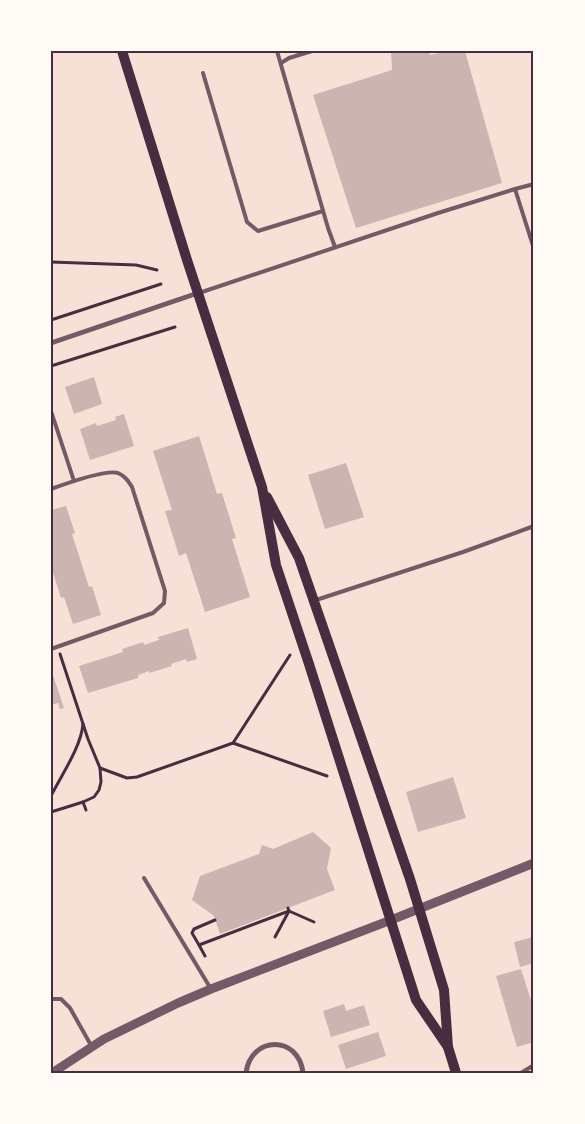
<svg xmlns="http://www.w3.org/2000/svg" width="585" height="1124" font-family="'Playfair Display',serif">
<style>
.building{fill:#ccb4b1}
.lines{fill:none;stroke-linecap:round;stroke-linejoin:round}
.path{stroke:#4a2c40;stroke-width:3}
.service{stroke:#755966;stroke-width:4}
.minor{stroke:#755966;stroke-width:5}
.tertiary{stroke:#755966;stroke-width:9}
.secondary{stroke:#4a2c40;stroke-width:10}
.neatline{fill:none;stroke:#4a2c40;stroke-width:2}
</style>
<rect width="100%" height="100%" fill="#f7e1d7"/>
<!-- building -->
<g class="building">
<path d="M391,51H429L430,55L448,51H465L502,183L356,228L313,95L392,70Z"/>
<path d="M94,377L102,404L74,414L65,387Z"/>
<path d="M124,414L134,446L90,460L80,429L96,423L97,426L116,420L115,417Z"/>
<path d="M199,436L217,494L222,493L236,538L232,539L250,597L205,612L186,553L179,556L165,511L172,510L153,451Z"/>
<path d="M346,463L364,517L325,529L308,475Z"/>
<path d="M66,506L75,533L72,534L89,587L92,586L101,615L73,624L64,597L61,598L51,566V510Z"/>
<path d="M188,628L197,659L187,662L186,659L171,664L172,666L149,673V671L138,675V678L88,693L79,666L123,652L122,649L143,642L144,645L159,640L158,637Z"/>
<path d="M51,675H53L64,708L60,709L58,703L51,705Z"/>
<path d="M453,777L466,818L418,832L406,792Z"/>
<path d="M313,832L331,848L327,869L335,890L220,934L214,916L192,900L200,876L259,854L262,845L273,849Z"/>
<path d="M534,937V963L520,967L514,942Z"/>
<path d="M521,969L534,1010V1042L517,1047L496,976Z"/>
<path d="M344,1004L346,1011L364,1005L370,1025L331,1037L323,1011Z"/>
<path d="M378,1032L386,1056L346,1069L338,1045Z"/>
</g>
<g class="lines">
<!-- path -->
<g class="path">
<path d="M51,262L136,265L157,270"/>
<path d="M51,320L161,284"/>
<path d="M51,366L175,327"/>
<path d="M233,743L327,776"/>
<path d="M100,768L127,778L137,777L233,743L290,655"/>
<path d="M51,796C62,774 81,747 83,724"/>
<path d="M83,802L86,810"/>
<path d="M51,812L83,802L94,797L99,790L101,782L100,768L88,739L60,654"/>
<path d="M275,937L289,911L314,922"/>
<path d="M199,945L192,933L194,929L215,920"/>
<path d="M205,956L199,945L289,911L288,908"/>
</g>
<!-- service -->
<g class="service">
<path d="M277,51L328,228L335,247"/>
<path d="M281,63L289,58L312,51"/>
<path d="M203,73L247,222L258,231L323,211"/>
<path d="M515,189L534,184"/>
<path d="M199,293L438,213L515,189L534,249"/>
<path d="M51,411L74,481"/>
<path d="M51,489C65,484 105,469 118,473C125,476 128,481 132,487L165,591L164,603L153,613L51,649"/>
<path d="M316,600L463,552L534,526"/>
<path d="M144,878L211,989"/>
<path d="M51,999H61L70,1008L92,1047"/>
<path d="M521,1073L534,1065"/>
</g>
<!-- minor -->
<g class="minor">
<path d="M51,343L198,293"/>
<path d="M246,1073C251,1035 299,1035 303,1073"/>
</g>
<!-- tertiary -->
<path class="tertiary" d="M52,1073L104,1039L178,1003L211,989L391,920L534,863"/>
<!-- secondary -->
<g class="secondary">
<path d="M122,51L187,260L262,487L276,565L309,664L416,1000L448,1047"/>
<path d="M267,497L299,558L410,879L444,990L448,1047L456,1073"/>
</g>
</g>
<!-- border -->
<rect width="585" height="1124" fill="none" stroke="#fffaf5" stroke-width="105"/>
<rect x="52" y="52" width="480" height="1020" class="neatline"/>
</svg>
